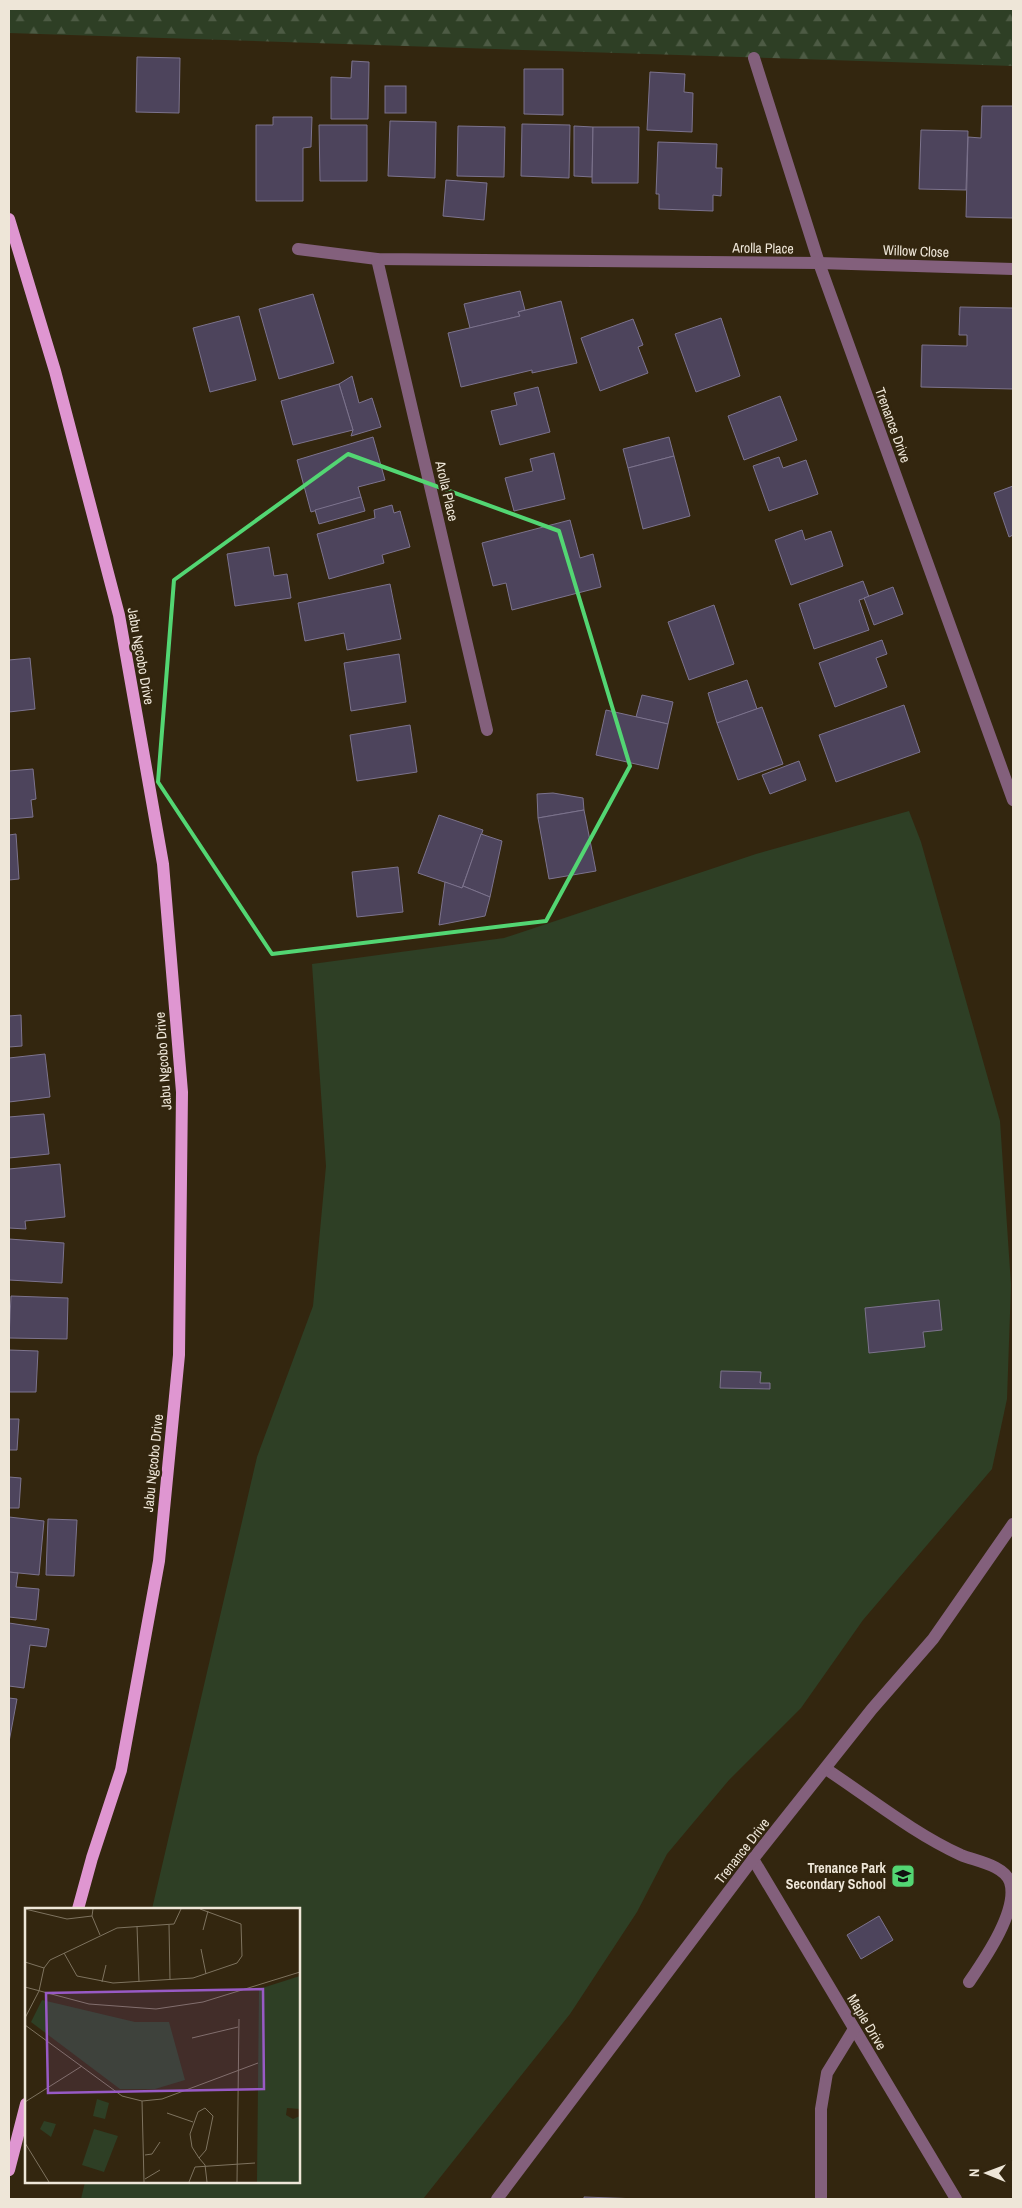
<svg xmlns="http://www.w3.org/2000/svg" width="1022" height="2208" font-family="'Archivo Narrow',sans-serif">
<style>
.green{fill:#2e3f25}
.forest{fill:url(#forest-firs)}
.building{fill:#4d445c;stroke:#7c738d}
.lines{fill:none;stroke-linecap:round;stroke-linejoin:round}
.minor{stroke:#83607c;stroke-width:12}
.major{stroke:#df96d1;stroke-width:12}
.marked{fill:none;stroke:#53d673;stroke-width:4;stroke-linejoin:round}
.labels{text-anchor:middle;stroke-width:5;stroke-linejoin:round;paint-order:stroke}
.street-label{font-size:14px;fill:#eee6d8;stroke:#33260f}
.poi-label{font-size:14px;font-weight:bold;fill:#eee6d8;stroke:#33260f;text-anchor:end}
.inset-road{fill:none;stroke:#7e735f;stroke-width:1}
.view{fill:#985ac5;fill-opacity:0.15;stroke:#985ac5;stroke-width:2.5}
.inset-edge{fill:none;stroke:#eee6d8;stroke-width:2.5}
</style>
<defs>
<pattern id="forest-firs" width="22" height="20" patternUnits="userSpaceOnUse" patternTransform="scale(1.25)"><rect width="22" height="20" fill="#2e3f25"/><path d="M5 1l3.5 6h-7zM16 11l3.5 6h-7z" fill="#4d5b44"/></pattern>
</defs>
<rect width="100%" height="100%" fill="#33260f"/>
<!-- green -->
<path class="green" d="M909,811L921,842L1000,1121L1011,1285L1007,1399L992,1469L863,1620L801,1708L729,1780L667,1854L637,1912L570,2014L423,2199H81L85,2182H299V1909H152L257,1457L313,1306L326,1166L312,964L504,938L756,854Z"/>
<!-- forest -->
<path class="forest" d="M9,9H1013V66L9,33Z"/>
<!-- building -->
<g class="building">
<path d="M137,57L180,58L179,113L136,112Z"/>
<path d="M352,61L369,62L368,119H331V77L351,78Z"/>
<path d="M524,69H563V115L524,114Z"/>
<path d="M650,72L685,74L684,92L693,93L692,132L647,130Z"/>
<rect x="385" y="86" width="21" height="27"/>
<path d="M982,106H1013V218L966,217L968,137L981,138Z"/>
<path d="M273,117H312L311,147L303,148V201H256V125H273Z"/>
<path d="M390,121L436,122L435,178L388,176Z"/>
<path d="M522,124L570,125L569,178L521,176Z"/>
<path d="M319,125H367V181H320Z"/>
<path d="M458,126L505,127L504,177L457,176Z"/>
<path d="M574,126L593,127L592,177L574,176Z"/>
<path d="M593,127H639L638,183H592Z"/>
<path d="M921,130L968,131L966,190L919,189Z"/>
<path d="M658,142L717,144L716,168H722L721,196L713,195V211L659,209V194H656Z"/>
<path d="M446,180L487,183L484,220L443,216Z"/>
<path d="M520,291L525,310L518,312L520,316L470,328L464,304Z"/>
<path d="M313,294L334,363L279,379L259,309Z"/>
<path d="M561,301L577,363L532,373V370L461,387L448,333L520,316L518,312Z"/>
<path d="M960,307L1013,308V389L921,387L922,345L967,346V335H959Z"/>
<path d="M239,316L256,380L210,392L193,328Z"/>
<path d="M721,318L740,376L696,392L675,334Z"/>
<path d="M633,319L643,345L638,347L648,373L600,391L581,338Z"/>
<path d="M352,376L359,403L372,398L381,427L351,436L353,430L339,384Z"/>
<path d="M339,384L353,430L293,445L281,401Z"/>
<path d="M538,387L550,432L500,445L491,411L517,405L514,393Z"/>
<path d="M780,396L797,440L744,460L728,416Z"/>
<path d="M373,437L385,480L358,487L361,497L311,512L297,460Z"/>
<path d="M669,437L674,456L628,468L623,449Z"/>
<path d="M554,453L565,499L514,511L505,478L533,471L530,459Z"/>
<path d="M674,456L690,516L643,529L628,468Z"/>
<path d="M779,457L783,468L806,460L818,494L769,511L753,466Z"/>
<path d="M1013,486V535L1009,537L994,493Z"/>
<path d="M361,497L365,511L319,524L315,510Z"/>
<path d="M392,505L394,513L400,511L410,547L382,555L384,563L329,579L317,534L375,518L374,510Z"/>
<path d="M570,520L580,558L593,554L601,587L512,610L506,583L493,586L482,543Z"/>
<path d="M802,530L805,540L831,531L843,566L791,585L775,540Z"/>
<path d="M269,547L274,576L287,574L291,598L235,606L227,554Z"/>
<path d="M863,581L869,597L859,600L869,630L814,649L799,604Z"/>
<path d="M390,584L401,639L347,650L344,633L305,641L298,603Z"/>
<path d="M893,587L903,614L874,625L864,598Z"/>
<path d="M714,605L734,664L689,680L668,622Z"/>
<path d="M882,640L887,654L876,658L887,687L835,707L819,663Z"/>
<path d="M399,654L406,702L351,711L344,663Z"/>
<path d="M30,658L35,709L9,712V660Z"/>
<path d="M747,680L757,709L717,723L708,693Z"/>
<path d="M642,695L673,702L668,724L636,717Z"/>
<path d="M904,705L920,752L836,782L819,735Z"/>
<path d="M762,707L783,764L738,780L717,723Z"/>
<path d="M606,710L668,724L658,769L596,755Z"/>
<path d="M410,725L417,772L357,781L350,735Z"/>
<path d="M799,761L806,780L770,794L762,775Z"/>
<path d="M33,769L36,799L31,800L33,817L9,819V771Z"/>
<path d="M553,793L583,798L584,810L538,818L537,794Z"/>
<path d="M584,810L596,871L549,879L538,818Z"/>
<path d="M439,815L483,830L462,888L418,873Z"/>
<path d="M16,834L19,879L9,880V835Z"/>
<path d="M481,834L502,841L490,897L463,886Z"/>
<path d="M398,867L403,912L357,917L352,872Z"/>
<path d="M445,882L462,888L463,886L490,897L485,916L439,925Z"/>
<path d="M21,1015L22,1046L9,1047V1016Z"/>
<path d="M45,1054L50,1097L9,1102V1058Z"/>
<path d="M44,1114L49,1154L9,1158V1117Z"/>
<path d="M60,1164L65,1217L25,1221L26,1229L9,1228V1169Z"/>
<path d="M9,1239L64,1243L62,1283L9,1280Z"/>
<path d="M11,1296L68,1298L67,1339L9,1338Z"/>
<path d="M939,1300L942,1330L923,1332L925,1347L869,1353L865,1308Z"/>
<path d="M9,1350L38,1351L36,1392H9Z"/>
<path d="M721,1371L761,1372L760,1383H770V1389L720,1388Z"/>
<path d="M9,1419H19L17,1450H9Z"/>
<path d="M9,1477L21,1478L19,1508H9Z"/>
<path d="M9,1517L44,1521L39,1575L9,1572Z"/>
<path d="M48,1519L77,1520L74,1576L46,1575Z"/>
<path d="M9,1572L18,1573L16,1587L39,1589L36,1620L9,1617Z"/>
<path d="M9,1623L49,1629L46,1647L30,1645L24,1688L9,1686Z"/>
<path d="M9,1698L17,1699L9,1742Z"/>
<path d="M879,1916L893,1940L861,1959L847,1935Z"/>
<path d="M584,2197L640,2199H584Z"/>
</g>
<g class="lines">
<!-- minor -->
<g class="minor">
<path d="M754,58L819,263L1013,800"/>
<path d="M298,249L377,259L819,263L1013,269"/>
<path d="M377,259L487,730"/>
<path d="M826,1769C870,1798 913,1833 961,1855C975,1861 1004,1865 1010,1882C1019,1910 984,1960 969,1982"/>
<path d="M753,1859L956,2199"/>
<path d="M497,2199L753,1859L872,1709L933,1639L1013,1524"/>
<path d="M821,2199V2109L827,2073L854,2029"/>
</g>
<!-- major -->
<g class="major">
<path d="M9,219L55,371L119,615L163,864L182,1092L179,1355L159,1561L121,1770L92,1858L78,1909"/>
<path d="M9,2170L26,2104"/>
</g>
</g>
<!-- marked area -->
<path class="marked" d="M348,454L559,531L630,766L546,921L272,954L158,782L174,580Z"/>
<!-- icons -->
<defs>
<g id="school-square" transform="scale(1.25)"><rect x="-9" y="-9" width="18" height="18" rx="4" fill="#53d673" stroke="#33260f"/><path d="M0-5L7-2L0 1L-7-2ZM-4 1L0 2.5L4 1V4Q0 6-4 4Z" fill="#111"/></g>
</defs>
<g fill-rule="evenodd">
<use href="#school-square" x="903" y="1876"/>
</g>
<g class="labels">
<!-- street labels -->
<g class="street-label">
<text transform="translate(763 248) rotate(1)" y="5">Arolla Place</text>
<text transform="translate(916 251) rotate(2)" y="5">Willow Close</text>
<text transform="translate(893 425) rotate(70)" y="5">Trenance Drive</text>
<text transform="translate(447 491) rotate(77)" y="5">Arolla Place</text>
<text transform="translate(141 656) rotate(80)" y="5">Jabu Ngcobo Drive</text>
<text transform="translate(163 1061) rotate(-94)" y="5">Jabu Ngcobo Drive</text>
<text transform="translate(153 1463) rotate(-84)" y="5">Jabu Ngcobo Drive</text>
<text transform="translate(742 1851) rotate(-52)" y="5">Trenance Drive</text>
<text transform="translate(867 2022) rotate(59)" y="5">Maple Drive</text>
</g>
<!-- poi labels -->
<g class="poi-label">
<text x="886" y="1873">Trenance Park<tspan x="886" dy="16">Secondary School</tspan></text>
</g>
</g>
<!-- overview -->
<g transform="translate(25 1908)">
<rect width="275" height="275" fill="#33260f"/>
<path d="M17,92L110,114H144L160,172L130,181H95L6,114ZM72,191L84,195L80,211L68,208ZM19,213L31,216L26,229L15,221ZM69,221L93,228L79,264L57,257Z" fill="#2e3f25"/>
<path d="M275,68V201L262,200L261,207L268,211L275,208V274H232L234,81Z" fill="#2e3f25"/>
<path class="inset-road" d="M0,1L42,11L67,8M68,1L67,8L75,27M144,17L145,72M112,18L114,74M178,22L183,3M176,41L181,66M39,45L52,68L88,75L168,70L212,55L217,48L216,16L175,1M0,54L19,60M77,74L81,57M0,79L64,96L131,101L178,94L275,64M0,110L14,83L19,60L25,52L92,20L149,16L156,1M0,117L97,188L117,193L137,191L233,155M167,130L213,119M117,193L119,274M0,194L57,158M142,205L168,214M0,235L24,274M120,247L127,246L135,234M174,250L181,242L188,208L180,200L173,204L165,226L167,239L174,250L180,257L182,274M120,271L135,262M164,274L170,259L230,255M212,274L214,111"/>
<path class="view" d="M238,81L239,181L23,185L21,85Z"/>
<rect width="275" height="275" class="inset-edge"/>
</g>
<!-- border -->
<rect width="1022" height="2208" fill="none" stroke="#eee6d8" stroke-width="20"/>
<!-- north arrow -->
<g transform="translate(987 2173) rotate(271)" stroke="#33260f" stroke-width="4" paint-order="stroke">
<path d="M0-4L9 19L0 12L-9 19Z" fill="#eee6d8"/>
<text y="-8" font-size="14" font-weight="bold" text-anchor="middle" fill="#eee6d8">N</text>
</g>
</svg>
